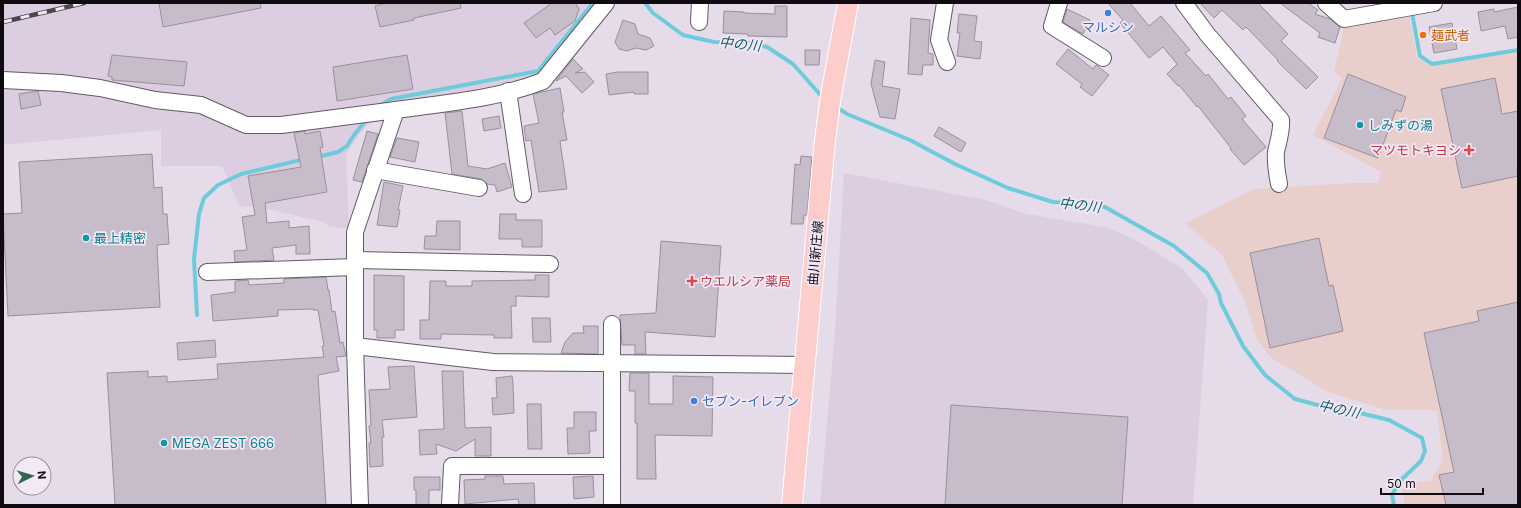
<svg xmlns="http://www.w3.org/2000/svg" width="1521" height="508" font-family="Inter,'Noto Sans JP',sans-serif">
<style>
.commercial{fill:#e9cfcb}
.built{fill:#ddcde1}
.lines{fill:none;stroke-linecap:round;stroke-linejoin:round}
.stream{stroke:#6ecbdb;stroke-width:4}
.building{fill:#c7bcca;stroke:#9a8f9c}
.minor-casing{stroke:#635965;stroke-width:18}
.major-casing{stroke:#fff;stroke-width:22}
.minor{stroke:#fff;stroke-width:16}
.major{stroke:#fdcdcb;stroke-width:20}
.rail-casing{stroke:#4b454c;stroke-width:4.5}
.rail{stroke:#f3e8f6;stroke-width:3;stroke-dasharray:9;stroke-linecap:butt}
.shop-dot{fill:#3f7fe0;stroke:#f3e8f6;stroke-width:1.5}
.food-dot{fill:#e8710a;stroke:#f3e8f6;stroke-width:1.5}
.culture-dot{fill:#0f9aa8;stroke:#f3e8f6;stroke-width:1.5}
.health-dot{fill:#e0444e;stroke:#f3e8f6;stroke-width:1.5}
.labels{text-anchor:middle;stroke-width:3.5;stroke-linejoin:round;paint-order:stroke}
.shop-label{font-size:13px;fill:#366cbe;stroke:#f3e8f6}
.food-label{font-size:13px;fill:#c56008;stroke:#f3e8f6;text-anchor:start}
.culture-label{font-size:13px;fill:#0d838f;stroke:#f3e8f6;text-anchor:start}
.health-label{font-size:13px;fill:#be3a42;stroke:#f3e8f6;text-anchor:end}
.street-label{font-size:13px;fill:#0f0b10;stroke:#f3e8f6}
.water-label{font-size:14px;font-style:italic;fill:#0e5f6a;stroke:#f3e8f6}
</style>
<rect width="100%" height="100%" fill="#e6dbe9"/>
<!-- commercial -->
<path class="commercial" d="M1409,13L1417,58L1430,66L1518,52V505H1405L1402,491L1407,483L1430,481L1443,460L1437,412L1430,410H1387L1328,392L1270,357L1256,337L1246,304L1222,255L1185,223L1255,189L1351,183H1378L1381,172L1313,135L1342,78L1334,72L1345,23Z"/>
<!-- built -->
<g class="built">
<path d="M3,3H599L543,72L531,79L389,105L361,132L346,155L349,228L330,227L324,222L254,206L240,207L222,166H161V130L3,145Z"/>
<path d="M844,173L986,200L1027,214L1105,227L1134,239L1183,269L1208,300L1193,505H820L835,331Z"/>
</g>
<g class="lines">
<!-- stream -->
<g class="stream">
<path d="M645,3L653,13L683,35L714,42L751,43L767,47L793,64L824,99"/>
<path d="M1412,13L1420,56L1432,64L1518,50"/>
<path d="M379,106L391,99L538,71L593,3"/>
<path d="M835,106L847,114L910,140L955,164L1008,188L1053,202L1078,203L1105,207L1174,246L1207,273L1219,294L1221,303L1243,346L1265,375L1295,399L1336,410L1360,413L1389,420L1422,438L1425,451L1421,461L1400,481L1392,495L1394,505"/>
<path d="M317,157L338,152L347,146L354,135L368,118"/>
<path d="M197,315L194,259L199,214L204,198L218,185L241,174L305,159"/>
</g>
</g>
<!-- building -->
<g class="building">
<path d="M159,3H260L261,8L163,27Z"/>
<path d="M387,3H460L461,8L414,18V20L380,27L375,6Z"/>
<path d="M552,3H575L579,9L575,21L555,35L550,28L536,38L524,23Z"/>
<path d="M1108,3H1130L1149,26L1161,16L1190,50L1185,53L1206,76L1208,74L1228,99L1231,97L1246,116L1242,119L1266,147L1244,165L1230,149L1231,148L1198,106L1197,107L1179,85L1178,86L1167,74L1177,64L1163,47L1149,58L1120,23L1123,20Z"/>
<path d="M1200,3H1258L1288,34L1281,41L1318,77L1306,89L1277,61L1278,60L1246,27L1243,30L1222,10L1214,18Z"/>
<path d="M1280,3H1308L1318,10L1315,14L1330,19L1340,27L1335,43L1318,37L1320,33Z"/>
<path d="M775,6H787V37L748,36V34L723,33L724,11L744,12V13L775,14Z"/>
<path d="M1518,7V37L1508,39L1505,26L1481,31L1478,12L1494,9V12Z"/>
<path d="M1067,9L1090,20L1083,34L1063,22Z"/>
<path d="M959,14L977,16L974,41L982,42L980,59L957,56L960,33H957Z"/>
<path d="M911,18L930,20L928,53L933,54V65H923L922,75L908,74Z"/>
<path d="M623,20L635,24L638,34L650,38L654,46L646,50L636,48L627,51L619,49L615,42Z"/>
<path d="M1452,23L1457,49L1434,53L1429,27Z"/>
<path d="M1068,49L1093,69L1096,65L1109,75L1092,96L1080,87L1082,84L1056,64Z"/>
<path d="M805,50H820L819,65H805Z"/>
<path d="M112,55L187,62L184,86L112,80V77L108,76Z"/>
<path d="M407,55L413,89L337,101L333,67Z"/>
<path d="M573,59L583,69L575,73L585,72L594,82L582,93L566,76L556,81Z"/>
<path d="M875,60L885,62L882,86L900,89L895,119L880,117L871,84Z"/>
<path d="M618,72H648V94H634V92L609,95L606,74Z"/>
<path d="M1348,74L1406,97L1401,112L1396,110L1378,158L1324,138Z"/>
<path d="M1495,78L1502,114L1518,111V176L1462,188L1441,89Z"/>
<path d="M560,88L564,112H562L567,140L560,141L567,189L539,192L531,140L526,141L524,126L539,123L533,94Z"/>
<path d="M38,91L41,105L21,109L19,94Z"/>
<path d="M462,111L468,166L487,169L505,163L512,187L497,192L495,185L487,184L481,179L452,174L445,113Z"/>
<path d="M499,116L501,128L484,131L482,119Z"/>
<path d="M939,127L966,143L961,152L934,136Z"/>
<path d="M305,131V134L320,131L323,147L320,148L327,192L265,203L267,223L289,221V228L309,226L310,254H296V245L272,248L274,260L235,262L234,251L247,250L242,217L255,215L248,176L301,167L294,133Z"/>
<path d="M367,131L378,134L362,182L353,180Z"/>
<path d="M397,138L419,142L415,162L390,157Z"/>
<path d="M152,154L154,188L162,187L163,214H167L169,244L157,245L160,307L8,316L3,214L22,213L19,162Z"/>
<path d="M801,156L812,157L807,215H804L803,224H791L795,164L800,165Z"/>
<path d="M384,182L403,186L398,210H400L397,227L377,225Z"/>
<path d="M500,214H516V220H542V247H522V239H499Z"/>
<path d="M437,221H460V250L424,249L425,236H436Z"/>
<path d="M1319,238L1329,286L1333,285L1343,331L1270,348L1250,253Z"/>
<path d="M661,241L721,246L715,337L645,332L646,354H635V345H622L620,315L656,313Z"/>
<path d="M374,275L404,276V330H395V338H377V330H374Z"/>
<path d="M535,275H549V297L516,296V306H511L512,338H494V335L441,334V339H420V320H429L430,281H446V286H472V281L535,280Z"/>
<path d="M326,277L328,290H329L332,312L335,311L340,343L343,342L346,356L336,357L339,371L318,375L326,505H115L107,373L148,371V377L167,376V382L218,379L217,364L324,357L322,346H324L318,310H313V309L278,310V316L213,321L211,295L235,292V281L248,280L249,285L284,283V279Z"/>
<path d="M1518,302V505H1446L1439,475L1454,472L1424,333L1479,321L1477,311Z"/>
<path d="M532,318H550L551,342H533Z"/>
<path d="M583,326H598V354L561,353L565,342L573,333H584Z"/>
<path d="M215,340L216,357L178,360L177,343Z"/>
<path d="M414,366L417,417L382,420L384,437H382L383,466L370,467L369,443H371L369,426L371,425L369,390L390,389L388,367Z"/>
<path d="M442,371H463L465,428L491,427V456H475V439L456,451L436,444L437,454L420,455L419,430L444,429Z"/>
<path d="M630,373H649V404H673V376L713,377L712,436L655,435L656,479H637V423H635V391H629Z"/>
<path d="M512,376L513,383L514,413L493,415L492,398H497L496,378Z"/>
<path d="M527,404H541L542,449H528Z"/>
<path d="M951,405L1128,417L1122,505H945Z"/>
<path d="M574,412H596V431H589L590,453L568,454L567,428H574Z"/>
<path d="M485,476H503L504,484L534,483L535,505H519L518,499L465,504L464,480L485,479Z"/>
<path d="M593,476L594,497L574,499L573,477Z"/>
<path d="M414,477H440V490H429V505H416V490H414Z"/>
</g>
<g class="lines">
<!-- minor casing -->
<g class="minor-casing">
<g id="minor">
<path d="M945,3L939,40L947,62"/>
<path d="M1059,3L1052,26L1103,58"/>
<path d="M1184,3L1207,34L1281,120C1282,131 1278,142 1276,152C1275,163 1277,173 1279,184"/>
<path d="M1326,3L1344,19L1434,3"/>
<path d="M699,22L700,3"/>
<path d="M3,80L61,83L100,88L155,100L201,105L246,125H281L396,110"/>
<path d="M508,91L523,194"/>
<path d="M375,170L479,188"/>
<path d="M355,260L550,264"/>
<path d="M207,272L355,267"/>
<path d="M612,324V505"/>
<path d="M355,346L493,362L804,365"/>
<path d="M360,505L355,346V232L396,110C445,103 497,99 543,81L606,3"/>
<path d="M450,505L452,466H612"/>
</g>
</g>
<!-- major casing -->
<g class="major-casing">
<path id="major" d="M792,505L825,140L831,95L848,3"/>
</g>
<!-- minor -->
<use href="#minor" class="minor"/>
<!-- major -->
<use href="#major" class="major"/>
<!-- rail casing -->
<g class="rail-casing">
<path id="rail" d="M3,22L84,3"/>
</g>
<!-- rail -->
<use href="#rail" class="rail"/>
</g>
<!-- markers -->
<g class="shop-dot">
<circle cx="1108" cy="13" r="4"/>
<circle cx="694" cy="401" r="4"/>
</g>
<circle class="food-dot" cx="1423" cy="35" r="4"/>
<g class="culture-dot">
<circle cx="1360" cy="125" r="4"/>
<circle cx="86" cy="238" r="4"/>
<circle cx="164" cy="443" r="4"/>
</g>
<g class="health-dot">
<path d="M1467 144h4v4h4v4h-4v4h-4v-4h-4v-4h4z"/>
<path d="M690 275h4v4h4v4h-4v4h-4v-4h-4v-4h4z"/>
</g>
<g class="labels">
<!-- shop labels -->
<g class="shop-label">
<text x="1108" y="32">マルシン</text>
<text x="702" y="406" text-anchor="start">セブン-イレブン</text>
</g>
<!-- food labels -->
<g class="food-label">
<text x="1431" y="40">麺武者</text>
</g>
<!-- culture labels -->
<g class="culture-label">
<text x="1368" y="130">しみずの湯</text>
<text x="94" y="243">最上精密</text>
<text x="172" y="448">MEGA ZEST 666</text>
</g>
<!-- health labels -->
<g class="health-label">
<text x="1461" y="155">マツモトキヨシ</text>
<text x="700" y="286" text-anchor="start">ウエルシア薬局</text>
</g>
<!-- street labels -->
<g class="street-label">
<text transform="translate(815 253) rotate(-85)" y="5">曲川新庄線</text>
</g>
<!-- water labels -->
<g class="water-label">
<text transform="translate(740 44) rotate(6)" y="5">中の川</text>
<text transform="translate(1080 205) rotate(7)" y="5">中の川</text>
<text transform="translate(1339 409) rotate(12)" y="5">中の川</text>
</g>
</g>
<!-- border -->
<rect width="1521" height="508" fill="none" stroke="#0f0b10" stroke-width="8"/>
<!-- north arrow -->
<g transform="translate(32 476) rotate(85)"><circle r="19" fill="#f3e8f6" stroke="#98909a"/>
<path d="M0-3L7 15L0 10L-7 15Z" fill="#2f674f"/>
<text y="-6" font-size="11" font-weight="bold" text-anchor="middle" fill="#0f0b10">N</text>
</g>
<!-- scale -->
<path d="M1381 488v6h102v-6" fill="none" stroke="#0f0b10" stroke-width="2"/>
<text x="1387" y="488" font-size="12" fill="#0f0b10" stroke="#f3e8f6" stroke-width="3" paint-order="stroke">50 m</text>
</svg>
